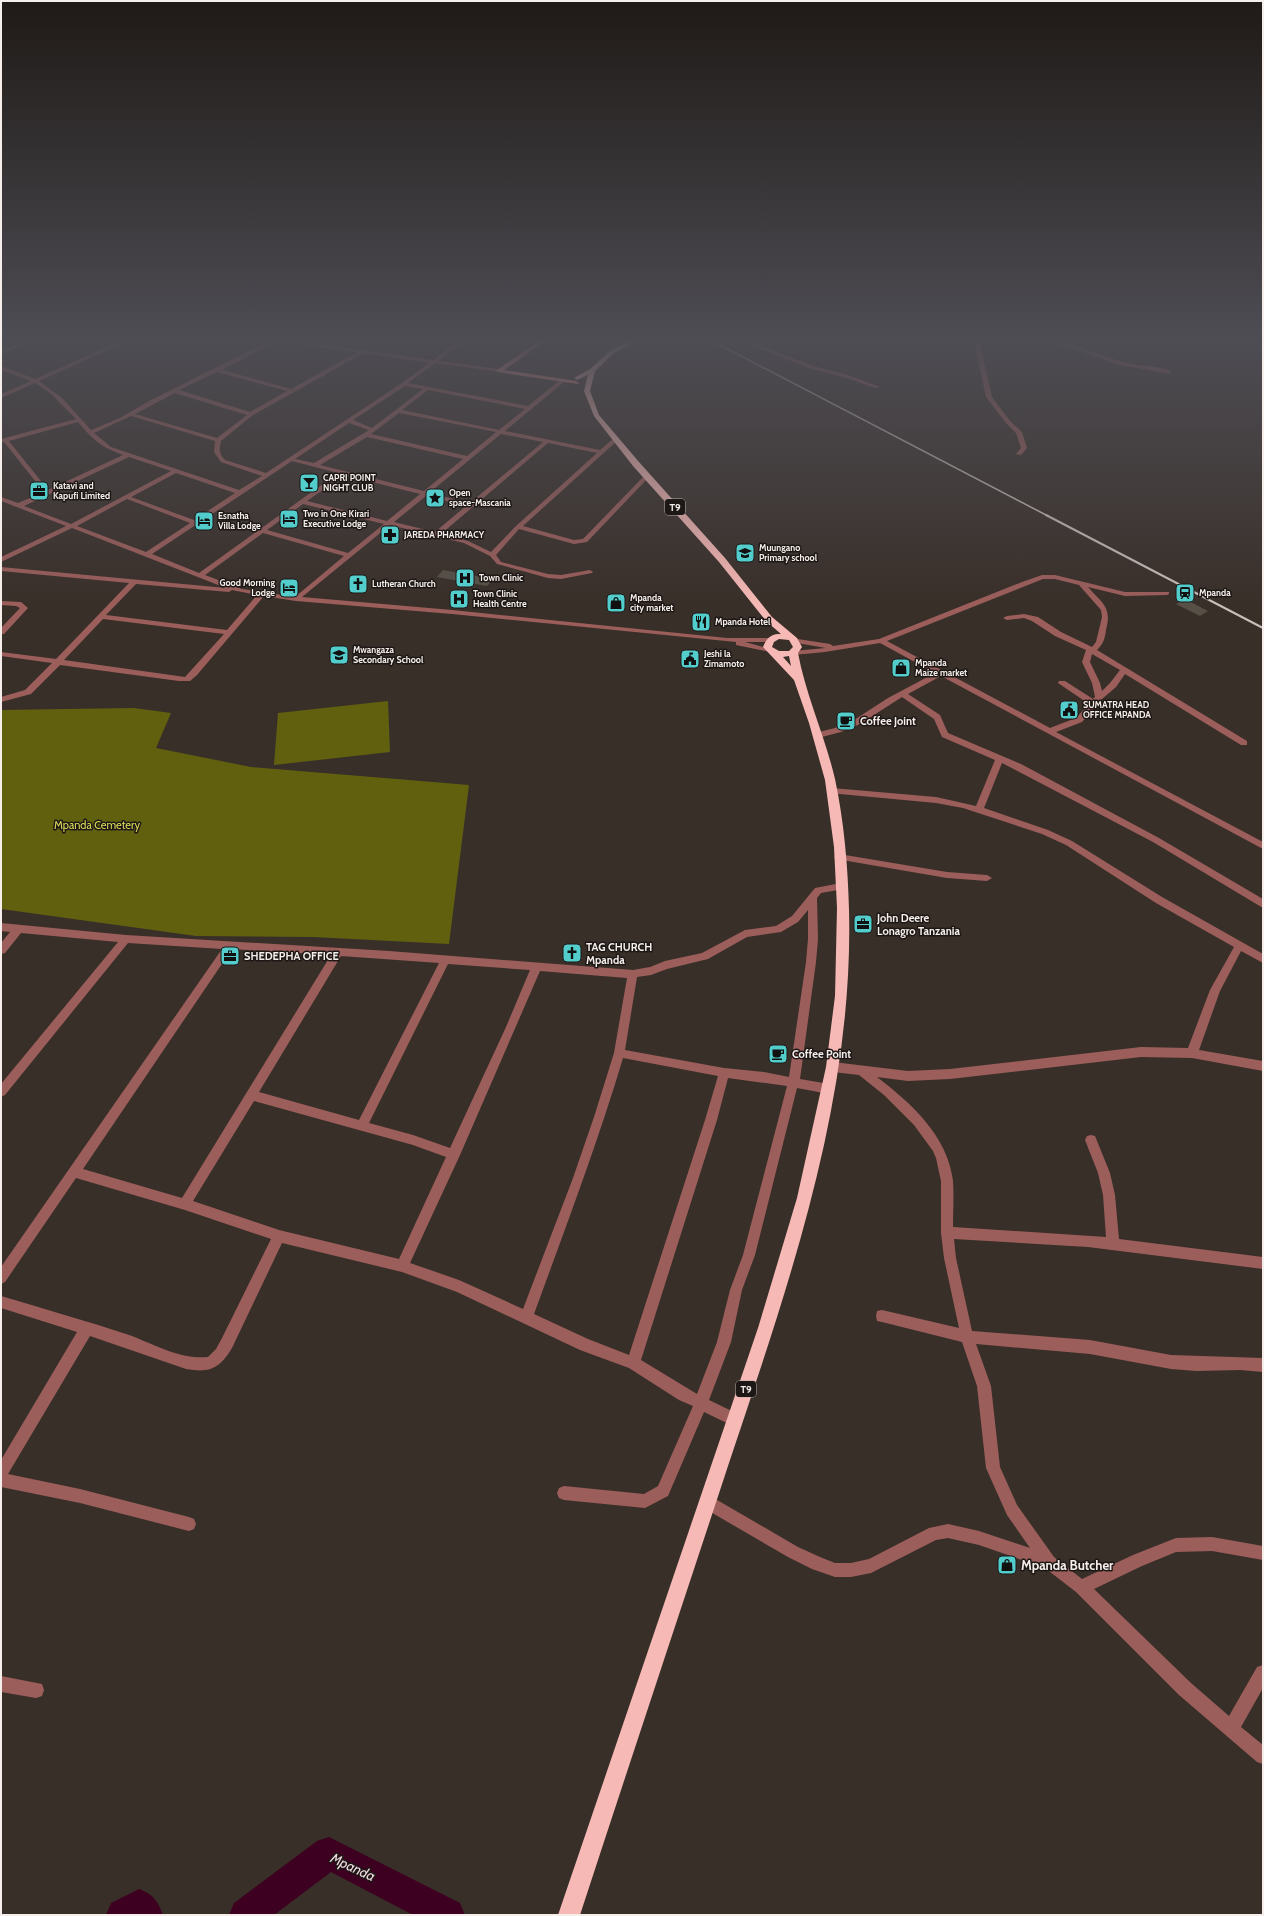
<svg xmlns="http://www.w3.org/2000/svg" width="1264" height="1916" font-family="Cabin,sans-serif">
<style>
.green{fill:#60600f}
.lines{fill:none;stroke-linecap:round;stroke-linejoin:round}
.river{fill:#3d0020;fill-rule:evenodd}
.building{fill:#565046}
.minor{fill:#9c5e5b;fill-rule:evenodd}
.major{fill:#f6918c;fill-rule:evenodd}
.highway{fill:#f7b9b5;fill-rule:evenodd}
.rail-far1{stroke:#c8c0bb;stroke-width:1.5}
.rail{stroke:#c8c0bb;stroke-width:2}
.labels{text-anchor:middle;stroke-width:3;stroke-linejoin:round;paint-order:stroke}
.far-poi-label{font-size:9px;font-weight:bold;fill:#f5eeea;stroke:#1d1816;text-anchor:start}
.shield{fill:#1d1816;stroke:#b4aeaa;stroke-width:1}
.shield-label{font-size:10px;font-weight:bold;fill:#f5eeea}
.poi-label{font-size:11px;font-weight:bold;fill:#f5eeea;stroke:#1d1816;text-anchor:start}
.park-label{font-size:11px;fill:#dddc59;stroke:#1d1816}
.near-poi-label{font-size:13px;font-weight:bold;fill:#f5eeea;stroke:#1d1816;text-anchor:start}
.near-water-label{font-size:14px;font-style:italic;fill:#f3dae3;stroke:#1d1816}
</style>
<rect width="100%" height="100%" fill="#392f29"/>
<!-- green -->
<g class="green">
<path d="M388,701L390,752L274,765L278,713Z"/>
<path d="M134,708L171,713L156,748L251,767L469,785L449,944L313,937L196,936L1,909V710Z"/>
</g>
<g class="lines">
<!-- river -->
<g class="river">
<path d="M329,1837L460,1903L465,1915H413L331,1872L274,1915H229L234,1903L317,1841Z"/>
<path d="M139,1889C154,1895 157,1900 163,1915H106L111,1903Z"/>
</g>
</g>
<!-- building -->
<g class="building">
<path d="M443,570L493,579L487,586L437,577Z"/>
<path d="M1185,599L1208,611L1200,616L1176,604Z"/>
</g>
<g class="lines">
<!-- minor -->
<g class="minor">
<path d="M34,337H41L1,354V350Z"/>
<path d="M136,337H144L120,345L39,381L62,398L91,430L120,418L149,401L271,340L260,337H274L328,345L338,337H343L334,346L433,360L464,337H469L438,361L499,369L501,370V372L435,363L408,383L528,406L560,380H564V382L505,431L600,450L613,439L618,440L523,526L574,540L583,539L645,475L650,476L587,542L574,544L519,529L496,555L501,562L548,574L561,575L590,570L593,572L592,573L561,579L548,578L497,564L490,556L464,543L390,525L302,597L452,610L727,638H770L774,640L773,642H745L774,650L770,652L736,645V642L452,614L296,601L264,596L197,675L190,681H179L60,665L31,694L1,702V697L25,690L52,663L1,656V652L56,659L129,583L1,571V567L226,588L72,528L1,562V557L66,526L1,501V497L18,503L44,492L4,442L1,443V439L76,419L50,393L35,383L1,398V394L31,381L1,370V366L35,379L116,343ZM277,341L358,352L291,389L222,370ZM364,353L429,363L402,383L266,473L225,460C219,454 219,449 221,441L253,415ZM217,372L287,391L250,412L179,390ZM405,386L423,389L372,428L353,420ZM428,390L525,409L499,430L402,410ZM175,393L247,415L217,438L135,414ZM399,413L496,432L467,456L371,434ZM131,416L215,441L214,452L221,462L262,476L239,490L111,447L94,433ZM78,422C93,440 101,447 123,455L48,490L9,441ZM349,423L369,430L314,463L295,459ZM501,434L543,442L470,503L429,493ZM367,437L463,459L424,491L320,465ZM548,443L597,453L516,526L491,552L468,541L441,534ZM129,457L171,471L71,524L24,506ZM292,461L338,473L199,573L152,554ZM176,473L235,493L194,520L131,497ZM344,475L420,494L387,521L307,501ZM426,496L466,506L435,532L394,522ZM127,499L190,523L146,552L77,526ZM303,504L384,524L348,553L267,530ZM263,533L344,556L295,597L242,589L205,575ZM136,584L229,592L232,590L257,595L227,630L106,615ZM103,619L224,634L185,677L64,660Z"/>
<path d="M730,337H737L813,366L848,375L880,387L875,388L844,377L809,368Z"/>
<path d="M961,337H967L980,344L992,397L1010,421L1022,432L1027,448L1021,455L1016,454L1021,448L1016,433L1006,423L986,397L975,345Z"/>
<path d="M1029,337C1066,337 1100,358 1136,365C1146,366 1163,366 1172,372L1169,374L1116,364L1074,349Z"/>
<path d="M1042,575H1055L1125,592H1169V594L1167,595L1125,596L1088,587C1103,604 1112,607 1106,630C1105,639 1103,644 1097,650L1247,741V745H1241L1125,674L1116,687L1102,699L1082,722L1056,732L1263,842V849L941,676L908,694L940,715L948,733L1021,764L1159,838L1263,899V908L1153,842L1002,763L984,808L1048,830L1072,841L1162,897L1263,954V963L1241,951L1220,991L1199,1050L1263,1061V1071L1192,1058L1141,1057L950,1079L908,1081L877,1077C911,1103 948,1136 953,1181C954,1196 953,1212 953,1227L1106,1237L1103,1195L1098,1173L1085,1140L1087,1136L1091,1135L1095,1136L1110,1173L1115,1195L1119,1239L1263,1257V1269L1088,1247L954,1239L956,1258L972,1331L1090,1340L1171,1355L1263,1358V1372L1240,1370L1196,1371L1171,1369L1090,1354L976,1344L991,1386L1000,1467L1017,1505L1054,1557L1082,1579L1133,1555L1176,1538L1212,1537L1263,1546V1560L1212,1551L1176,1552L1142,1566L1094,1589L1191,1683L1229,1716L1257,1667L1263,1665V1688L1241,1727L1263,1745V1764L1257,1762L1179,1695L1076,1592L1045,1568L979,1545L948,1538L936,1540L871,1573L851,1577H835L812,1569L788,1557L702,1507L700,1502L702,1497L707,1495L712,1497L798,1547L820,1557L835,1563H851L869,1559L929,1528L948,1524L979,1531L1030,1548L1007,1515L986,1468L977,1386L962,1342L882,1322L877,1321L876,1316L877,1311L882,1310L959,1328L944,1258L941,1233V1181L936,1158L933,1151L914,1125L884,1095L859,1075L833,1072L829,1070L828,1067L829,1064L833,1062L908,1071L950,1069L1141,1047L1188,1048L1210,990L1234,947L1156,903L1066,845L1042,834L963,808L936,803L829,793L828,791L829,789L832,788L936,797L976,806L995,760L942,737L934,719L902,697L860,724L841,732L818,738L815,737V733L835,728L854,720L888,698L935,673L880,643L825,652L793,655L789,653L793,651L826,648L791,642V638L830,644L833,646L879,639L1022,582ZM1043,579H1055L1079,585L1101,610L1102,617L1096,642L1092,647L1061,632L1038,617L1024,614L1007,616L1003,618L1007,620L1024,618L1032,621L1055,636L1086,650L1082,662L1092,683L1095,697L1093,699L1065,681H1059L1058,683L1089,704L1076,718L1050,728L887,641ZM1092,654L1120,670L1110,683L1102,691L1100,683L1090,662Z"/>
<path d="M1,601L21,602L28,608L4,634H1V628L20,608L16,606L1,605Z"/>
<path d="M839,854L947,872L987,875L992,878L987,881L947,878L836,859L834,857L836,855Z"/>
<path d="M841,883L844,885L846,887L844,889L821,893L817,898L818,939L816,962L800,1079L829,1084L833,1086L835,1089L833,1092L829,1094L797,1088L755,1255L742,1290L731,1342L709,1400L740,1415L742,1420L740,1425L735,1427L704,1412L668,1496L645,1508L564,1500L559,1498L557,1493L559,1488L564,1486L644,1494L658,1486L693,1406L679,1400L629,1368L580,1350L457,1292L402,1272L282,1243L232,1348C219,1369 210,1373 186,1369L90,1336L8,1474L80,1489L189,1517L194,1519L196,1524L194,1529L189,1531L80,1503L1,1487V1460L77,1332L1,1308V1296C44,1309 87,1321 129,1335C154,1344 180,1360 208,1357L216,1349L222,1338L271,1239L185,1210L76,1178L5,1282L1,1284V1267L222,949L128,943L5,1095L1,1097V1084L118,942L21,933L5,953L1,954V943L10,932L1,931V923L126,935L389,951L633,970L650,967L665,961L702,953L745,930L776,926L792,916L815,888ZM808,910V939L806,962L789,1077L764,1072L724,1068L625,1050L637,977L651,975L667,969L708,959L747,937L781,932L798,922ZM232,949L331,955L182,1198L83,1169ZM341,956L439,963L359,1120L259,1092ZM448,964L530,970L506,1027L450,1148L413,1135L369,1123ZM540,971L627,978L614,1053L594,1117L573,1178L523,1309L459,1280L410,1263L460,1155ZM623,1058L718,1076L705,1120L629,1355L588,1339L534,1314C565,1229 597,1145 623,1058ZM728,1078L787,1086L743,1255L730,1290L717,1342L697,1394L641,1360L717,1120ZM254,1101L413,1145L446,1157L399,1259L279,1230L193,1201Z"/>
<path d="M1,1676L42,1684L44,1690L42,1696L36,1698L1,1692Z"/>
</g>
<!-- major -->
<path class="major" d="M545,337H551L504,370L576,381L579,383L578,384L497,372V370Z"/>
<!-- highway -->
<path class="highway" d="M639,337H647L614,353L595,371L590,391L599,415L639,462L725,558L772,617L797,638L802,647L798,653C806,696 825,736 835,779C844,821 848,867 849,910C854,1101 788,1286 728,1466C679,1615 629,1765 580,1915H558L758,1328L797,1198L826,1067L835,996L837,908L834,847L825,780L809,723L794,680L763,647C766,639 771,633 781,634L766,621L719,562L633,466L594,416L584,391L588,375L577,380L574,378L590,369L610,351ZM779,639L789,640L793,647L789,651H779L772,647L774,642ZM789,656L791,666L783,657Z"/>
<!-- rail-far1 -->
<path class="rail-far1" d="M709,337L716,343L1048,516"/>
<!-- rail -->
<path class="rail" d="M1046,515L1263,628"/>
</g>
<!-- sky -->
<linearGradient id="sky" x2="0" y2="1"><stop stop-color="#1f1a17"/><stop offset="0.56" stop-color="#4e4d54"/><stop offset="1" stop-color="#4e4d54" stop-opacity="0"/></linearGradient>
<rect width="1264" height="605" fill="url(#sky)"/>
<!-- icons -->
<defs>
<g id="bar-square" transform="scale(1)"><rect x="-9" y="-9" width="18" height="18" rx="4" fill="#52cdcc" stroke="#1d1816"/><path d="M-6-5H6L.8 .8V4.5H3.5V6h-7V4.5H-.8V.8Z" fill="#111"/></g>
<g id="office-square" transform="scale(1)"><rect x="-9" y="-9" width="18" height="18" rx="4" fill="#52cdcc" stroke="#1d1816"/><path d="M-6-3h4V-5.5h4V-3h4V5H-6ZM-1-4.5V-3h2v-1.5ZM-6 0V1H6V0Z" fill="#111"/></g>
<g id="sight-square" transform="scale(1)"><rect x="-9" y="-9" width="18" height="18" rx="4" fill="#52cdcc" stroke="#1d1816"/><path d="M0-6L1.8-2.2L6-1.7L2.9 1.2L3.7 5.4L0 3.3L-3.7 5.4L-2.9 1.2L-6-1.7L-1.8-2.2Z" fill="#111"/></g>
<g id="hotel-square" transform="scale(1)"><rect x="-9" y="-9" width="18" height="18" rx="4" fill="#52cdcc" stroke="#1d1816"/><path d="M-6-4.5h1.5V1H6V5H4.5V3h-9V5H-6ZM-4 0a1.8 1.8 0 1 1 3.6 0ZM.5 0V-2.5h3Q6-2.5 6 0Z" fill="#111"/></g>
<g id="pharmacy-square" transform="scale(1)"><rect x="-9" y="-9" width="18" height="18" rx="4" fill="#52cdcc" stroke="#1d1816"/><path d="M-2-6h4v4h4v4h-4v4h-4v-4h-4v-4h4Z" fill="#111"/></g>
<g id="school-square" transform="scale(1)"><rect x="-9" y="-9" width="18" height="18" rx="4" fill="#52cdcc" stroke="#1d1816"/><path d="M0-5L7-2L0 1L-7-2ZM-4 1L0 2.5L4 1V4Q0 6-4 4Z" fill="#111"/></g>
<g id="hospital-square" transform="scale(1)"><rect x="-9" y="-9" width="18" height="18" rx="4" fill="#52cdcc" stroke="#1d1816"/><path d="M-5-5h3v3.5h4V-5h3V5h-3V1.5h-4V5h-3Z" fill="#111"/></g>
<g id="church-square" transform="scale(1)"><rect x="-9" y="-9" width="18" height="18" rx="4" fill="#52cdcc" stroke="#1d1816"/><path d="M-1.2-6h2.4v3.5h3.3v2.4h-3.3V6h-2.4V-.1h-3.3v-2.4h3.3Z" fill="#111"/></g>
<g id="station-square" transform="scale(1)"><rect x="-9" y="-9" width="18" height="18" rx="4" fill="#52cdcc" stroke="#1d1816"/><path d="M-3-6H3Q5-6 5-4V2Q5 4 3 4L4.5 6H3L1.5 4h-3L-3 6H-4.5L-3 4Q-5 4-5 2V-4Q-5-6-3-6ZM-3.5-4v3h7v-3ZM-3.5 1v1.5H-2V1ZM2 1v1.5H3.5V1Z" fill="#111"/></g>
<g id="shop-square" transform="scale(1)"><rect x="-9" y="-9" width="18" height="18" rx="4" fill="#52cdcc" stroke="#1d1816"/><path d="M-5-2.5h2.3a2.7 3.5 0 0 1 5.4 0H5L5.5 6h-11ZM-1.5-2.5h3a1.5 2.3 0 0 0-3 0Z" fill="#111"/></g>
<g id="restaurant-square" transform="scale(1)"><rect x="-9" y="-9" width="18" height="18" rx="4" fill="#52cdcc" stroke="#1d1816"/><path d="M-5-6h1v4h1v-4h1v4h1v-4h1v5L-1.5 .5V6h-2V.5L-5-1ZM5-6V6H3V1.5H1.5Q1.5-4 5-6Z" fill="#111"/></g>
<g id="civic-square" transform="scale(1)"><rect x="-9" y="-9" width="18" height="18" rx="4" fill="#52cdcc" stroke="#1d1816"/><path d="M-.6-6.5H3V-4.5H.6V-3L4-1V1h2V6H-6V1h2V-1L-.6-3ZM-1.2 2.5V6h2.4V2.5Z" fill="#111"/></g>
<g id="cafe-square" transform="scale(1)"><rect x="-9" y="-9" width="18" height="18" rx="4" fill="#52cdcc" stroke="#1d1816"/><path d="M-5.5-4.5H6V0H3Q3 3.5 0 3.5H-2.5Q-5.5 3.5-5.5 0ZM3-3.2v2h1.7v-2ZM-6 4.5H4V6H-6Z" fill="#111"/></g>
</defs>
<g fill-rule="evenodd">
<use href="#bar-square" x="309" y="483"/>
<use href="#office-square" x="39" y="491"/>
<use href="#sight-square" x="435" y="498"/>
<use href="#hotel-square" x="289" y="519"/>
<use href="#hotel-square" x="204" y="521"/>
<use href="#pharmacy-square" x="390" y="535"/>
<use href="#school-square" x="745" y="553"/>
<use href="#hospital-square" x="465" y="578"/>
<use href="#church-square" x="358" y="584"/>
<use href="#hotel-square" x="289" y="588"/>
<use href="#station-square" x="1185" y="593"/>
<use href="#hospital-square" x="459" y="599"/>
<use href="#shop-square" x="616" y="603"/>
<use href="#restaurant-square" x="701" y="622"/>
<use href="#school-square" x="339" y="655"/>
<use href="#civic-square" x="690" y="659"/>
<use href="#shop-square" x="901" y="668"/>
<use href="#civic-square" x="1069" y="710"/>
<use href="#cafe-square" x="846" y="721"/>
<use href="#office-square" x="863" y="924"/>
<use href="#church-square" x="572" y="953"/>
<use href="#office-square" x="230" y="956"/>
<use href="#cafe-square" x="778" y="1054"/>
<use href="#shop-square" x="1007" y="1565"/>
</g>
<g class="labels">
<!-- far-poi labels -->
<g class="far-poi-label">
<text x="323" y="481">CAPRI POINT<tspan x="323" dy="10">NIGHT CLUB</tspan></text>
<text x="53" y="489">Katavi and<tspan x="53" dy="10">Kapufi Limited</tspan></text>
<text x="449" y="496">Open<tspan x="449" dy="10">space-Mascania</tspan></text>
<text x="303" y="517">Two in One Kirari<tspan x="303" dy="10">Executive Lodge</tspan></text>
<text x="218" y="519">Esnatha<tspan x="218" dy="10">Villa Lodge</tspan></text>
<text x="404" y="538">JAREDA PHARMACY</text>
<text x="759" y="551">Muungano<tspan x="759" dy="10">Primary school</tspan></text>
<text x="479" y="581">Town Clinic</text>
<text x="275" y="586" text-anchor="end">Good Morning<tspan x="275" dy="10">Lodge</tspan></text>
<text x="372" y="587">Lutheran Church</text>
<text x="1199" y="596">Mpanda</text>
<text x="473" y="597">Town Clinic<tspan x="473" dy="10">Health Centre</tspan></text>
<text x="630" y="601">Mpanda<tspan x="630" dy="10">city market</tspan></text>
<text x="715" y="625">Mpanda Hotel</text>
<text x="353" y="653">Mwangaza<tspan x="353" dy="10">Secondary School</tspan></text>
<text x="704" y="657">Jeshi la<tspan x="704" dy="10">Zimamoto</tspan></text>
<text x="915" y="666">Mpanda<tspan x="915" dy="10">Maize market</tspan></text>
<text x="1083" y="708">SUMATRA HEAD<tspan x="1083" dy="10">OFFICE MPANDA</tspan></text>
</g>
<!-- shield labels -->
<g class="shield">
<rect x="665" y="499" width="20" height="16" rx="3"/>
<rect x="736" y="1381" width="20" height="16" rx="3"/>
</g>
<g class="shield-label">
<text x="675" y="511">T9</text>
<text x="746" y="1393">T9</text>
</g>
<!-- poi labels -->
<g class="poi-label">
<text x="860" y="725">Coffee Joint</text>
<text x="877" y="922">John Deere<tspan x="877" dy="13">Lonagro Tanzania</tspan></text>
<text x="586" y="951">TAG CHURCH<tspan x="586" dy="13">Mpanda</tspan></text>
<text x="244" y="960">SHEDEPHA OFFICE</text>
<text x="792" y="1058">Coffee Point</text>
</g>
<!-- park labels -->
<g class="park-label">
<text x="97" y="829">Mpanda Cemetery</text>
</g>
<!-- near-poi labels -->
<g class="near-poi-label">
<text x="1021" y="1570">Mpanda Butcher</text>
</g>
<!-- near-water labels -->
<g class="near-water-label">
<text transform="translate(353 1867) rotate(25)" y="5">Mpanda</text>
</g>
</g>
<!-- border -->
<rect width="1264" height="1916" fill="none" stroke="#f5eeea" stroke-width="4"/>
</svg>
